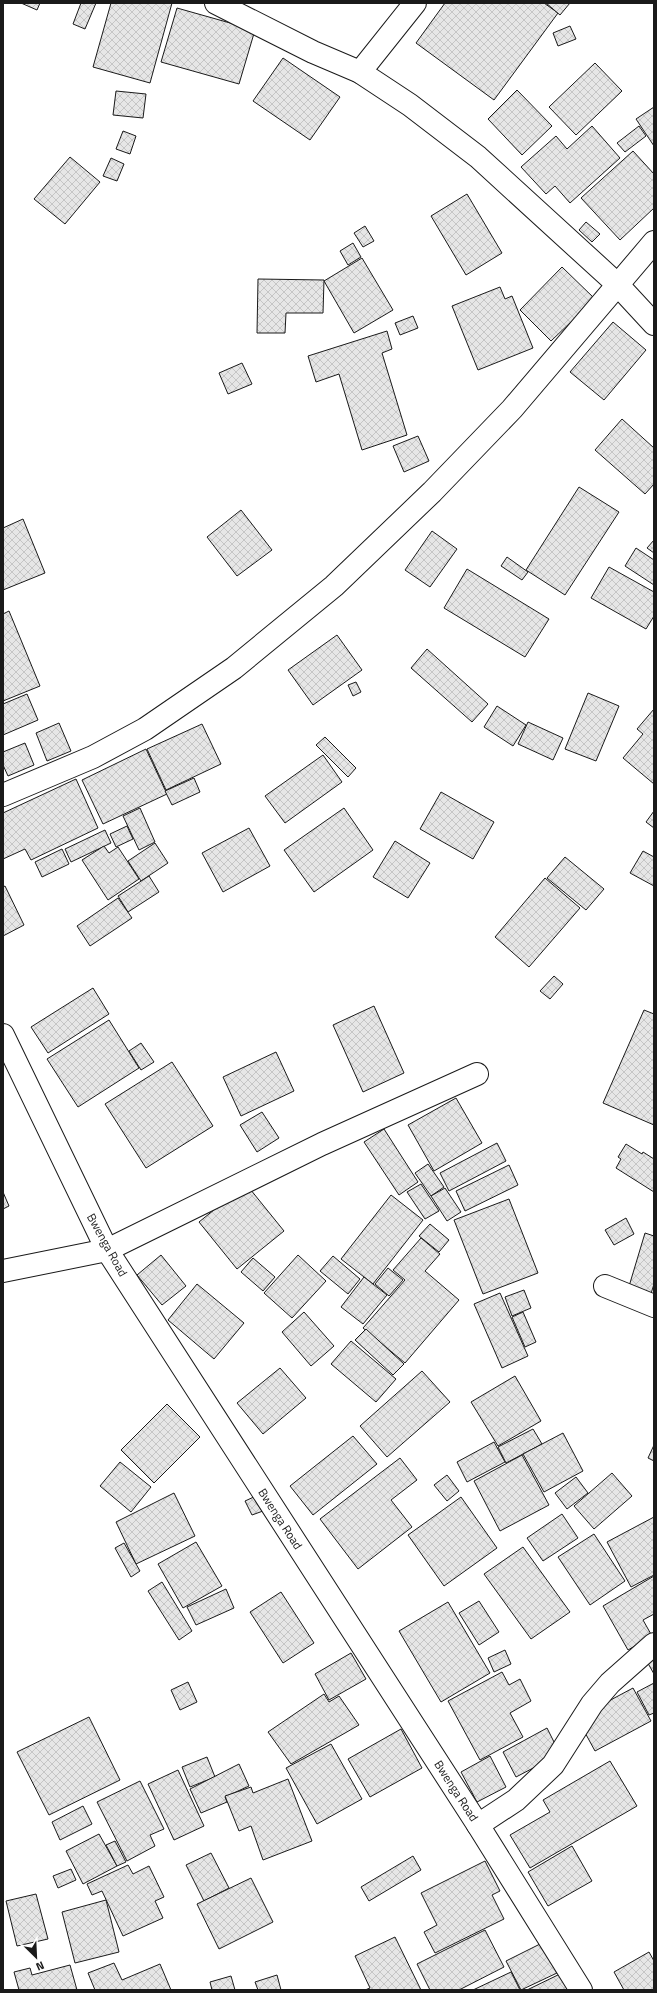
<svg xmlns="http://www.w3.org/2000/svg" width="657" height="1993" font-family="'Titillium Web',sans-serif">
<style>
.building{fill:url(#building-cross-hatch);stroke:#1a1a1a}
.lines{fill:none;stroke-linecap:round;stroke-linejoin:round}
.street-casing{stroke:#1a1a1a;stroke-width:24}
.street{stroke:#fff;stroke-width:22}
.labels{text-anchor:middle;stroke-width:3;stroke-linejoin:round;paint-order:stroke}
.street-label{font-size:12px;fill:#1a1a1a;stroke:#fff}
</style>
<defs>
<pattern id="building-cross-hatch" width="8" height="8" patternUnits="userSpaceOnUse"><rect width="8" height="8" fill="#e6e6e6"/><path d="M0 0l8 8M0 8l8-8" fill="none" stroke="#c5c5c5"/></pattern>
</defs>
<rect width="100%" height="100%" fill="#fff"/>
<!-- building -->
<g class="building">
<path d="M21,3H40L37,10Z"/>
<path d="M81,3H96L85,29L73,24Z"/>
<path d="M111,3H172L150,83L93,67Z"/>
<path d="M445,3H544L558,13L494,100L416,43Z"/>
<path d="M546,3H570L560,15Z"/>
<path d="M177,8L255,30L239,84L161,62Z"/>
<path d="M570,26L576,39L558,46L553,33Z"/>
<path d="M283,58L340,97L310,140L253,101Z"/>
<path d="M595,63L622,91L576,135L549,107Z"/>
<path d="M517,90L552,126L522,155L488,119Z"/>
<path d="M116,91L146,94L143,118L113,115Z"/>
<path d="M654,107V146L636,119Z"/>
<path d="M592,126L620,158L570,203L555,186L546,194L521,167L556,136L567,149Z"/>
<path d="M639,126L646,136L625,152L617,143Z"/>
<path d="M123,131L136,136L130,154L116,149Z"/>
<path d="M633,151L654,174V208L620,240L581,198Z"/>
<path d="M70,157L100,182L65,224L34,199Z"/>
<path d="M111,158L124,164L117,181L103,176Z"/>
<path d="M467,194L502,253L466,275L431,216Z"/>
<path d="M586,222L600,234L592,242L579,230Z"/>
<path d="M365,226L374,241L363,247L354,233Z"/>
<path d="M353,243L361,257L348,265L340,251Z"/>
<path d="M362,258L393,310L354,333L324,281Z"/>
<path d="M562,267L595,299L551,341L520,310Z"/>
<path d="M258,279L324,280L323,313H286L285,333H257Z"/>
<path d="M500,287L505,299L512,296L533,348L478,370L452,306Z"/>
<path d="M413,316L418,328L400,335L395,323Z"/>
<path d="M613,322L646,350L604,400L570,372Z"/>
<path d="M387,331L392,349L382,353L407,435L362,450L339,374L316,382L308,356Z"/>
<path d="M242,363L252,384L228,394L219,373Z"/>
<path d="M622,419L654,448V484L645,494L595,450Z"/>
<path d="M418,436L429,461L404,472L393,446Z"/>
<path d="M579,487L619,512L565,595L526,570Z"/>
<path d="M241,510L272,550L237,576L207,537Z"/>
<path d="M23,519L45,573L3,590V528Z"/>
<path d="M432,531L457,549L430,587L405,570Z"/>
<path d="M654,540V553L647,548Z"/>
<path d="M636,548L654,560V585L625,566Z"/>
<path d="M507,557L528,572L522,580L501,566Z"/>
<path d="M609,567L654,592V616L646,629L591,598Z"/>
<path d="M467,569L549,619L525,657L444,608Z"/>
<path d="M9,611L40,686L3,701V614Z"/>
<path d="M337,635L362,670L313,705L288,670Z"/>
<path d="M427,649L488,704L472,722L411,668Z"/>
<path d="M356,682L361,692L353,696L348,685Z"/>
<path d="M588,693L619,706L596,761L565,749Z"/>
<path d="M27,694L38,720L3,735V704Z"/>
<path d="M497,706L526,725L513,746L484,727Z"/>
<path d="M654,709V784L623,758L643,734L637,729Z"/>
<path d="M528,722L563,738L553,760L518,744Z"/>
<path d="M59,723L71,751L47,761L36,733Z"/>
<path d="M202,724L221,764L166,790L147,749Z"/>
<path d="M325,737L356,768L348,777L316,745Z"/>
<path d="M25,743L34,765L8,776L3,765V752Z"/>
<path d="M146,749L167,794L103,824L82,780Z"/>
<path d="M323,755L342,782L285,823L265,796Z"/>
<path d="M194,778L200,792L172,805L165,791Z"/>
<path d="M76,779L98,828L31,860L25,849L3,859V813Z"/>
<path d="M441,792L494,822L473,859L420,829Z"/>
<path d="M140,808L155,842L139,850L123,816Z"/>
<path d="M344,808L373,850L314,892L284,850Z"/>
<path d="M654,811V828L646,822Z"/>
<path d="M127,826L133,839L116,847L110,834Z"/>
<path d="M249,828L270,866L223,892L202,853Z"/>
<path d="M105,830L111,843L71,862L65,849Z"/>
<path d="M395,841L430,863L408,898L373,877Z"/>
<path d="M155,843L168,863L141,881L128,861Z"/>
<path d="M104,846L109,853L118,847L139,879L108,900L82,860Z"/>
<path d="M62,849L69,864L42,877L35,862Z"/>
<path d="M643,851L654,857V886L630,873Z"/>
<path d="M565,857L604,889L586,910L547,878Z"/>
<path d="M149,876L159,892L128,912L118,896Z"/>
<path d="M545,878L580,908L529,967L495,937Z"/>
<path d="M5,886L24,925L3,936V887Z"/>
<path d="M118,898L132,918L90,946L77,926Z"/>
<path d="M554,976L563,984L550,999L540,991Z"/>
<path d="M93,988L109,1014L48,1053L31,1027Z"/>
<path d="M374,1006L404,1073L363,1092L333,1025Z"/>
<path d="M644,1010L654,1014V1125L603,1103Z"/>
<path d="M109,1020L139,1068L78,1107L47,1059Z"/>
<path d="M141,1043L154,1062L141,1070L129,1051Z"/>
<path d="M276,1052L294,1091L241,1116L223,1077Z"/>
<path d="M172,1062L213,1126L146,1168L105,1104Z"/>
<path d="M456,1098L482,1143L434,1171L408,1125Z"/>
<path d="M262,1112L279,1138L257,1152L240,1125Z"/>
<path d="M384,1129L418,1182L399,1195L364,1142Z"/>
<path d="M497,1143L506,1161L449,1191L440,1173Z"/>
<path d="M626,1144L642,1154L643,1152L654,1159V1192L616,1168L621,1159L618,1157Z"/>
<path d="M428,1164L444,1187L431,1196L415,1173Z"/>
<path d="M509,1165L518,1185L465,1211L456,1191Z"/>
<path d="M246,1184L284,1231L237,1269L199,1222Z"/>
<path d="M421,1184L439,1211L425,1219L407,1192Z"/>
<path d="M445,1188L461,1212L447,1221L431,1196Z"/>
<path d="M3,1192L9,1206L3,1209Z"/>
<path d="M391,1195L423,1220L373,1284L341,1259Z"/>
<path d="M509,1199L538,1273L483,1294L454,1220Z"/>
<path d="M626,1218L634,1234L614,1245L605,1230Z"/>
<path d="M430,1224L449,1240L439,1252L419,1236Z"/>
<path d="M645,1233L654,1236V1284L649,1300L627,1293Z"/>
<path d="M421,1238L440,1254L425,1271L459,1300L405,1363L363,1328L405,1280L393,1270Z"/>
<path d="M161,1255L186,1286L162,1305L137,1275Z"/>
<path d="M298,1255L326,1281L292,1318L264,1293Z"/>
<path d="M333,1256L360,1279L348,1294L320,1271Z"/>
<path d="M253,1258L275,1277L263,1291L241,1272Z"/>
<path d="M388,1268L403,1280L389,1296L375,1284Z"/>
<path d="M364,1277L387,1295L363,1324L341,1307Z"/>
<path d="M197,1284L244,1323L214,1359L168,1320Z"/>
<path d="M524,1290L531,1308L512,1316L505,1297Z"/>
<path d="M500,1293L528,1356L502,1368L474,1304Z"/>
<path d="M304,1312L334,1346L311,1366L282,1332Z"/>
<path d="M523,1312L536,1342L525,1347L512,1317Z"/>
<path d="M366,1329L404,1364L393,1375L355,1340Z"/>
<path d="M351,1341L396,1379L376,1402L331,1364Z"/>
<path d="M280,1368L306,1398L263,1434L237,1403Z"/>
<path d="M422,1371L450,1402L387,1457L360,1426Z"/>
<path d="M515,1376L541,1421L498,1446L471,1402Z"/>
<path d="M167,1404L200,1437L154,1483L121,1450Z"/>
<path d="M533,1429L542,1444L506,1463L498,1447Z"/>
<path d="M563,1433L583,1471L544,1492L523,1454Z"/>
<path d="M353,1436L377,1464L313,1515L290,1486Z"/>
<path d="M494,1442L505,1462L467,1482L457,1462Z"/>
<path d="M654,1445V1461L648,1458Z"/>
<path d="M522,1455L549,1505L500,1531L474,1481Z"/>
<path d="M400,1458L417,1480L391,1500L412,1527L358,1569L320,1519Z"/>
<path d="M120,1462L151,1487L131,1512L100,1486Z"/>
<path d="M612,1473L632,1496L594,1529L574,1506Z"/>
<path d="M447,1475L459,1491L447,1501L434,1485Z"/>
<path d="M576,1477L588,1493L567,1509L555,1493Z"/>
<path d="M174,1493L195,1536L136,1564L116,1522Z"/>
<path d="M256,1496L263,1511L252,1515L245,1501Z"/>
<path d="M461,1497L497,1548L444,1586L408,1535Z"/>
<path d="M562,1514L578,1538L543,1561L527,1538Z"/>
<path d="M654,1517V1575L631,1587L607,1542Z"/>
<path d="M594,1534L625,1581L590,1605L558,1557Z"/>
<path d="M196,1542L222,1586L183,1608L158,1564Z"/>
<path d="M124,1543L140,1571L131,1577L115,1548Z"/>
<path d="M523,1547L570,1612L531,1639L484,1574Z"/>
<path d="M654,1576V1614L643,1620L652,1636L628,1650L603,1606Z"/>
<path d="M162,1582L192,1631L179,1640L148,1591Z"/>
<path d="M226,1589L234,1608L196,1625L187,1607Z"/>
<path d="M281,1592L314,1643L283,1663L250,1612Z"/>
<path d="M479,1601L499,1632L479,1645L459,1613Z"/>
<path d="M448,1602L490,1673L441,1702L399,1631Z"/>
<path d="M654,1644V1674L641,1651Z"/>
<path d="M505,1650L511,1664L494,1672L488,1658Z"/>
<path d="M351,1653L366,1679L329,1700L315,1674Z"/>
<path d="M502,1672L509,1685L520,1679L531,1701L510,1713L523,1737L480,1760L448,1701Z"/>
<path d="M188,1682L197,1702L180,1710L171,1690Z"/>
<path d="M654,1683V1713L649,1715L637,1692Z"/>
<path d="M633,1688L651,1721L595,1751L577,1718Z"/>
<path d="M324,1694L329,1702L339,1696L359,1725L291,1764L268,1732Z"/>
<path d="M89,1717L120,1780L49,1815L17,1752Z"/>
<path d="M547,1728L560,1754L516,1777L503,1752Z"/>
<path d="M401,1729L422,1768L370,1797L348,1759Z"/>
<path d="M331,1744L362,1799L317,1824L286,1768Z"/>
<path d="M490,1756L506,1787L477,1802L461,1772Z"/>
<path d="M207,1757L215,1777L190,1787L182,1767Z"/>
<path d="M610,1761L637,1806L530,1868L510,1835L550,1812L543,1800Z"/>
<path d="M239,1764L249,1786L225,1797L227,1802L201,1813L190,1789Z"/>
<path d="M178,1770L204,1826L174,1840L148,1784Z"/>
<path d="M288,1779L312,1841L263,1860L251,1826L239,1831L225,1796L251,1787L253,1793Z"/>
<path d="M140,1781L164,1829L150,1835L155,1846L127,1861L97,1802Z"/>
<path d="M83,1806L92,1824L60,1840L52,1822Z"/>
<path d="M99,1834L117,1866L83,1884L66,1851Z"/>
<path d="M115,1841L126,1862L117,1866L106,1845Z"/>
<path d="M572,1846L592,1881L548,1906L528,1872Z"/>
<path d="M211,1853L229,1888L204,1901L186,1865Z"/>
<path d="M413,1856L421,1870L369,1901L361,1887Z"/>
<path d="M485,1861L500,1891L492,1895L504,1919L435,1953L424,1932L437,1925L421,1893Z"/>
<path d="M128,1865L133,1874L149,1866L164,1897L155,1901L163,1918L123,1936L102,1891L92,1895L87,1884Z"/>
<path d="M71,1869L76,1880L58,1888L53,1876Z"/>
<path d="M251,1878L273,1922L219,1949L197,1904Z"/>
<path d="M36,1894L48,1939L17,1946L6,1901Z"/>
<path d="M106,1900L119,1952L75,1963L62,1912Z"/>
<path d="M485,1930L504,1967L459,1990H430L417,1964Z"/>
<path d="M395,1937L421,1990H365L370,1988L355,1956Z"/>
<path d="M542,1943L557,1973L521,1990L506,1961Z"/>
<path d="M649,1952L654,1961V1990H624L614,1972Z"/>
<path d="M114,1963L122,1980L160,1964L171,1990H95L88,1973Z"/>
<path d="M70,1965L77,1990H19L14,1972L30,1968L32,1975Z"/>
<path d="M511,1972L520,1990H473Z"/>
<path d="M562,1973L570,1990H527Z"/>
<path d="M277,1975L281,1990H258L255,1982Z"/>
<path d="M231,1976L235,1990H212L210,1982Z"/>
</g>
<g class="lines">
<!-- street casing -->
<g class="street-casing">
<g id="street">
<path d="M216,3L313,52L360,72L410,105L478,157L617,284L654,324"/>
<path d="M360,72L415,3"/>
<path d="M3,795L93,757L145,729L234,668L334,586L432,492L512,409L654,242"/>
<path d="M3,1035L107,1250L478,1825L581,1990"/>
<path d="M3,1271L107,1250L322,1144L477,1074"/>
<path d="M605,1286L654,1306"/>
<path d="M478,1825L516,1800L553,1765L592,1704L610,1683L654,1644"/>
</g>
</g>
<!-- street -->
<use href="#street" class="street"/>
</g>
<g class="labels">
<!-- street labels -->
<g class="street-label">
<text transform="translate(107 1245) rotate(61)" y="4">Bwenga Road</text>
<text transform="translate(280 1519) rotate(57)" y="4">Bwenga Road</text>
<text transform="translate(456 1791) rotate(57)" y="4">Bwenga Road</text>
</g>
</g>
<!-- border -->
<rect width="657" height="1993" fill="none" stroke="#1a1a1a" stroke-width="8"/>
<!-- north arrow -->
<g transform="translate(36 1957) rotate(156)" stroke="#ffffff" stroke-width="3" paint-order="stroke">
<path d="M0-3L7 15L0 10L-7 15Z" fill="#1a1a1a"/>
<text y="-6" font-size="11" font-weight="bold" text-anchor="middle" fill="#1a1a1a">N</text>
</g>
</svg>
